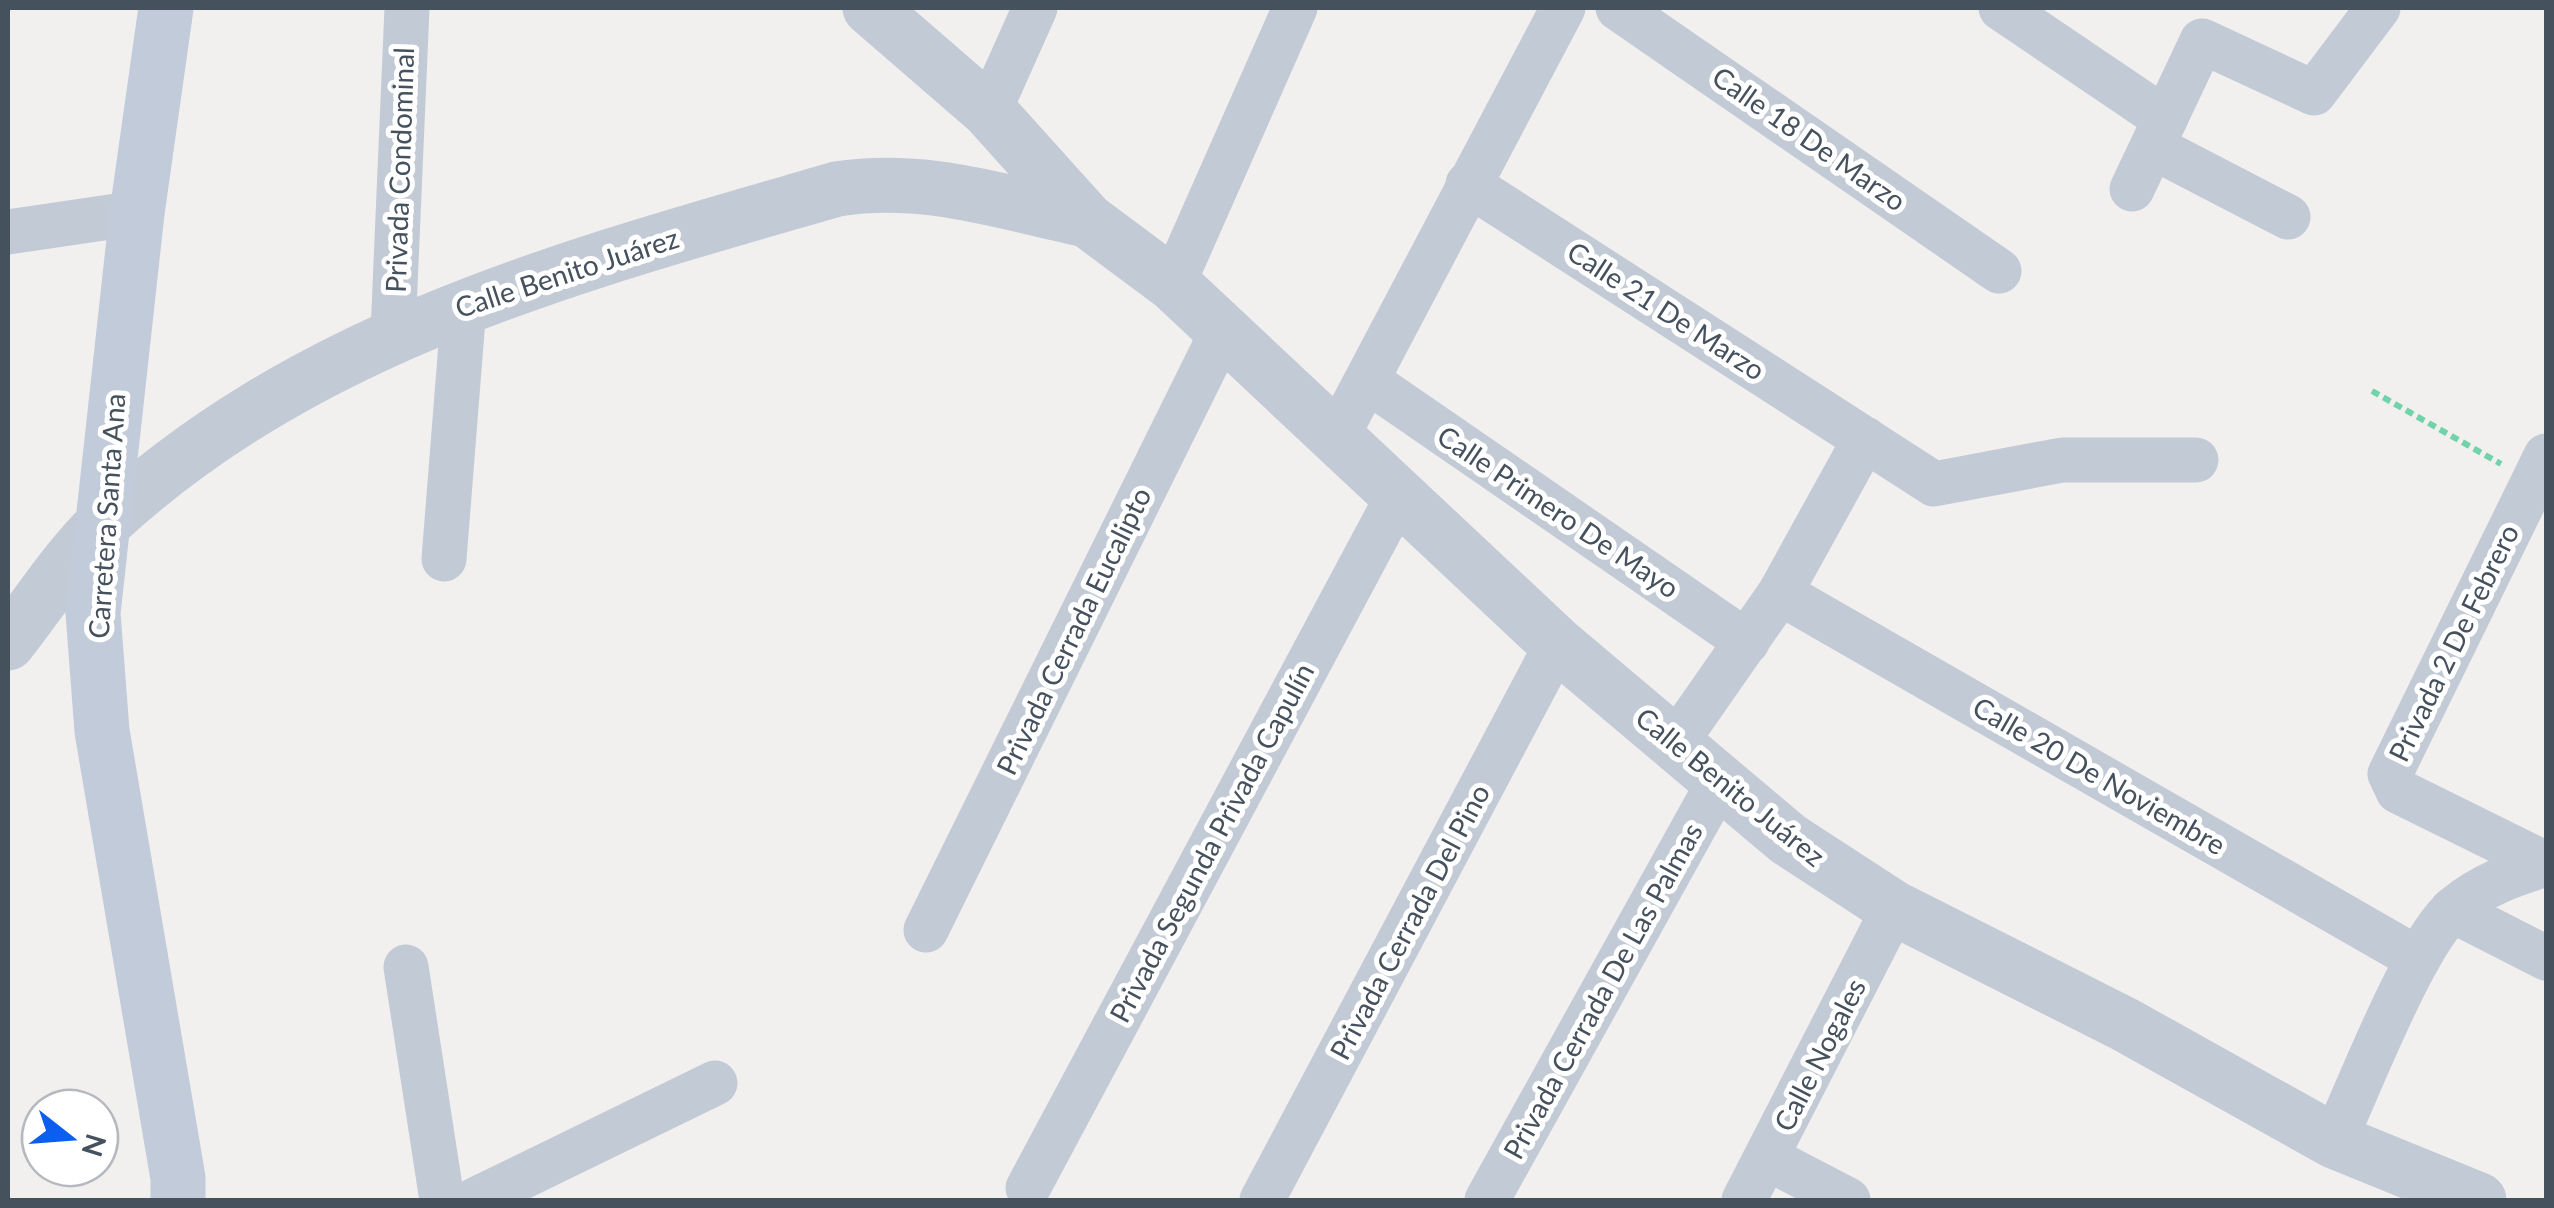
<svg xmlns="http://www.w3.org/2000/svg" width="2554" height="1208" font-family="Lato,sans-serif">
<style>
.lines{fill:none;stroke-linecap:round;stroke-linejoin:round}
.path{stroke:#70d3aa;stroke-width:6;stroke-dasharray:8 5;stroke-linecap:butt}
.minor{stroke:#c2cad5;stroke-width:45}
.tertiary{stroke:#c2cad5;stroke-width:55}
.secondary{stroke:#c1cbda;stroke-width:55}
.labels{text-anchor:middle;stroke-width:10;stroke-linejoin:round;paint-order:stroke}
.street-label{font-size:28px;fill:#46515e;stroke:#fff}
</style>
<rect width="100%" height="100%" fill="#f2efef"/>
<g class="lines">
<!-- path -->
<path class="path" d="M2372,391L2501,464"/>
<!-- minor -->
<g class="minor">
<path d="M1618,8L1999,271"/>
<path d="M2001,8L2165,119"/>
<path d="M989,111L1035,8"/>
<path d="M2153,147L2288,217"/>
<path d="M1468,184L1934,484L2062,460H2196"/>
<path d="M2132,189L2202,41L2314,93L2378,8"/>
<path d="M8,232L137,213"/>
<path d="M1173,284L1295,8"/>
<path d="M393,333L407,8"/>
<path d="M1368,381L1747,642"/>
<path d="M1336,438L1563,8"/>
<path d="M2546,456L2390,774L2398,791L2546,864"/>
<path d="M444,559L464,306"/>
<path d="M1780,593L2418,959"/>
<path d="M1674,745L1780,593L1865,439"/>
<path d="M2452,910L2546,958"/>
<path d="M926,930L1222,332"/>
<path d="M406,967L442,1200"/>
<path d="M2334,1141C2359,1088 2415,940 2456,907C2484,884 2512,875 2546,864"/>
<path d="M1767,1158L1848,1200"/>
<path d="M1028,1188L1397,498"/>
<path d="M475,1200L715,1083"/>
<path d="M1262,1200L1557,644"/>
<path d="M1487,1200L1719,782"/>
<path d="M1744,1200L1894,908"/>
</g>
<!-- tertiary -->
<g class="tertiary">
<path d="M870,8L989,111L1087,220L1173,284L1557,644L1788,839L1894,908L2124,1024L2334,1141L2479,1200"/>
<path d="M8,643C38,605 67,559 102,525C307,334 575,265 837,189C924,175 1002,202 1087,220"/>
</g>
<!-- secondary -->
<path class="secondary" d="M166,8L137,213L93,613L102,731L178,1178V1200"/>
</g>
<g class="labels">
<!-- street labels -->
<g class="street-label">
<text transform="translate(1809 139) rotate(35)" y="10">Calle 18 De Marzo</text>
<text transform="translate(400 170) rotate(-88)" y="10">Privada Condominal</text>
<text transform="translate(567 273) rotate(-18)" y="10">Calle Benito Juárez</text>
<text transform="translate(1666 311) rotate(33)" y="10">Calle 21 De Marzo</text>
<text transform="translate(1558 512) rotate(34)" y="10">Calle Primero De Mayo</text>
<text transform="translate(107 516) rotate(-86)" y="10">Carretera Santa Ana</text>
<text transform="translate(1074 631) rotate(-64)" y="10">Privada Cerrada Eucalipto</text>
<text transform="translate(2454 643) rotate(-64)" y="10">Privada 2 De Febrero</text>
<text transform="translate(2099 776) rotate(30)" y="10">Calle 20 De Noviembre</text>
<text transform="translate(1730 787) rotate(39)" y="10">Calle Benito Juárez</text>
<text transform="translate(1212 843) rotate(-62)" y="10">Privada Segunda Privada Capulín</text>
<text transform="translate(1410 922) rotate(-62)" y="10">Privada Cerrada Del Pino</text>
<text transform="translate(1603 991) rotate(-61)" y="10">Privada Cerrada De Las Palmas</text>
<text transform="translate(1820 1055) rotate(-63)" y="10">Calle Nogales</text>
</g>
</g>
<!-- border -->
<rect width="2554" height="1208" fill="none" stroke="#46515e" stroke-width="20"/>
<!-- north arrow -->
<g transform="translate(70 1138) rotate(107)"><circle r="48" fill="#ffffff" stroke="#b5b9bf" stroke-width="2.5"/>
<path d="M0-8L18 38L0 25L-18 38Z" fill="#0b5ef0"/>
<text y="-15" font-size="28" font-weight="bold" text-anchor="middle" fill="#46515e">N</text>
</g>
</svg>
